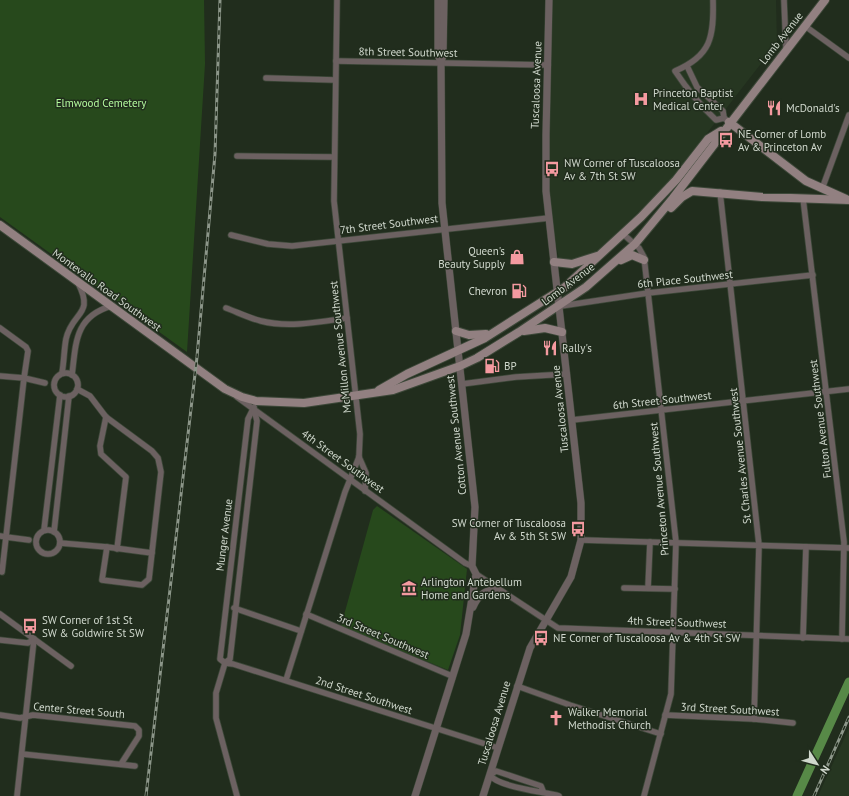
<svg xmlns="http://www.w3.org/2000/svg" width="849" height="796" font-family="'PT Sans',sans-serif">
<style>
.built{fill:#263621}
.green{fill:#27491c}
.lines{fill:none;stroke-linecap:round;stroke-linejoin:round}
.river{stroke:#578947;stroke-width:9}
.minor-casing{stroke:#3d4839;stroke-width:7}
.tertiary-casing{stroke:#3d4839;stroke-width:8}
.secondary-casing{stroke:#3d4839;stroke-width:10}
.minor{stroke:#6c6161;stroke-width:5.5}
.tertiary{stroke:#6c6161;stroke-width:7}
.secondary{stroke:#928081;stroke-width:8}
.rail-casing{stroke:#8c9689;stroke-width:3}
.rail{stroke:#212d1d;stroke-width:1.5;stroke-dasharray:4.5;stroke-linecap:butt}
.labels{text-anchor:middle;stroke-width:3;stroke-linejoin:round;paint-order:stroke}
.street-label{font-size:11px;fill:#d0d8cd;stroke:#212d1d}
.poi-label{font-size:11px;fill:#d0d8cd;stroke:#212d1d;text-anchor:start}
.park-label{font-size:11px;fill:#b3fa9d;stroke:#212d1d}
</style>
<rect width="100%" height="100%" fill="#212d1d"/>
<!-- built -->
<g class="built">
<path d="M552,0H776L777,43L666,186L585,263L560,265L546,191Z"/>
<path d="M849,728V796H818Z"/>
</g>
<!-- green -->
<g class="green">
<path d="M0,0H204L205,64L187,352L0,217Z"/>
<path d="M377,506L467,569L460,635L448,670L341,626L373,510Z"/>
</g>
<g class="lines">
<!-- river -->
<path class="river" d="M797,796L849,682"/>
<!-- minor casing -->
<g class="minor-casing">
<g id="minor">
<path d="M713,0C714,37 711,56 675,71C687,89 700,105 716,120L724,118L729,122"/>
<path d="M784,0L786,49"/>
<path d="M805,26L849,58"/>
<path d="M336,61L548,65"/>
<path d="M687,66L697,87L723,111L724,118"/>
<path d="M266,78L335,80"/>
<path d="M237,156L334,157"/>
<path d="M822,189L849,115"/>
<path d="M720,192L759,545L754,719"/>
<path d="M803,198L844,542L842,639"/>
<path d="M623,234L639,248L644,257L676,542L671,694L644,796"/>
<path d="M231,235L268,244L292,246L549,218"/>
<path d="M561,306L648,293L813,275"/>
<path d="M226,308C237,312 249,318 261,321C288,328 319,322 347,318"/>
<path d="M0,328L26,347L28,351L24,378L45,383"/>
<path d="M62,373C64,362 64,350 66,339C72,311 95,316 78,283"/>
<circle cx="66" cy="385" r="12"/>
<path d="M72,375C76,342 75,317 111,306"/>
<path d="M0,376L24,378L6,537L0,536"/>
<path d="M462,384L516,377L567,374"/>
<path d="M237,397L465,563L472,566"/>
<path d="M106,417L100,446L101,454L126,477L117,549"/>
<path d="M572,420L849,389"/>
<path d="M359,457L366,473L365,491"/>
<path d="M44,530L60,395"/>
<circle cx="48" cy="542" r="12"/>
<path d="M54,532L69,396"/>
<path d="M581,540L849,548"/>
<path d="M60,543L107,547L102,580L142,585L149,579L161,472L158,458L152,451L106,417L90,396L77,389"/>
<path d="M107,547L152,553"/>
<path d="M2,572L6,537L29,540"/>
<path d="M476,574L558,628L849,639"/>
<path d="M624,588L675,589"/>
<path d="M648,588L650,542"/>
<path d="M234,608L301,631"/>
<path d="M0,614L71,666"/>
<path d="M306,614L452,676"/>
<path d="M803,638L806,547"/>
<path d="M0,640L28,643L34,639"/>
<path d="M225,663L233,664L498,748"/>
<path d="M225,663L220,659L248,419L254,407"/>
<path d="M286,680L345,492L359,457L360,434L334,201L337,0"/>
<path d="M517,686L570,705L661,734"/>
<path d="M0,715L20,718L33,715L135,726L139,730V736L121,764"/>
<path d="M665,715L754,719L793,723"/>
<path d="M22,754L135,766"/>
<path d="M543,791L541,786L496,771L490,775C497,787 546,792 559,796"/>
<path d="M17,796L34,639"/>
<path d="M237,796L216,718V693L225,663L230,659L257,421L254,409"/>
</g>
</g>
<!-- tertiary casing -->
<g class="tertiary-casing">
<g id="tertiary">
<path d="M438,0V55L441,62"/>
<path d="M473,607C478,596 484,590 497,589"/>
<path d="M415,796L466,634L476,574L472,566L475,507L442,203L441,62L443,56L444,0"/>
<path d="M483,796L530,648L571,577L581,540V503L546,191V135L549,0"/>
</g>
</g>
<!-- secondary casing -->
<g class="secondary-casing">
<g id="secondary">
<path d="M729,122L806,181L846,199"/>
<path d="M671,208L682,197L692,191L762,197L849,200"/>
<path d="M0,225L225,389L242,397L256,401L304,403L393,390L460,366L477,358L519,332L586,287L635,244L673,198L825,0"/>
<path d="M621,260L632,255L644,260"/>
<path d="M554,262L572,264L597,256"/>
<path d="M456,331L469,335L486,334"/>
<path d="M524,331L545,328L562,332"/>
<path d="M379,390L407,374L485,338L565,287L641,217L676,180L708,139L721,131"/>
</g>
</g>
<!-- minor -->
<use href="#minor" class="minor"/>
<!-- tertiary -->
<use href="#tertiary" class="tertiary"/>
<!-- secondary -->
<use href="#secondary" class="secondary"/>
<!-- rail casing -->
<g class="rail-casing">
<g id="rail">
<path d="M146,796L197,357L215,154L220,0"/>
<path d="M814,796L849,717"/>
</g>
</g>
<!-- rail -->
<use href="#rail" class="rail"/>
</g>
<!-- icons -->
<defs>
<g id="hospital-bare" transform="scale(1.2)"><path d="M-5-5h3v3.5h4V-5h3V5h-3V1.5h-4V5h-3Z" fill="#f49aa0" stroke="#212d1d" stroke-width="2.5" paint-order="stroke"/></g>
<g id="restaurant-bare" transform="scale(1.2)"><path d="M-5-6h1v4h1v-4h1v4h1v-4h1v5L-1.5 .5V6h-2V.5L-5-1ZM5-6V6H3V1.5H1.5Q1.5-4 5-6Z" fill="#f49aa0" stroke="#212d1d" stroke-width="2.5" paint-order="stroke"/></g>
<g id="bus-bare" transform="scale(1.2)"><path d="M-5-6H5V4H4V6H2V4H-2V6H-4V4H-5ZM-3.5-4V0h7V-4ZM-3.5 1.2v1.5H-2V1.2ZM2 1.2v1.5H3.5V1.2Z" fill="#f49aa0" stroke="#212d1d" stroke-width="2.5" paint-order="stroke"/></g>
<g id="shop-bare" transform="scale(1.2)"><path d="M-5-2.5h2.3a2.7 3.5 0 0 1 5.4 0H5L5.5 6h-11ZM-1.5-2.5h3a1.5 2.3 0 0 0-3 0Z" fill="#f49aa0" stroke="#212d1d" stroke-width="2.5" paint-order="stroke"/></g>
<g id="fuel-bare" transform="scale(1.2)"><path d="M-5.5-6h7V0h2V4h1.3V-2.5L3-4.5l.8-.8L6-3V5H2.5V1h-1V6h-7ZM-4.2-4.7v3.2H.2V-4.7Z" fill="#f49aa0" stroke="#212d1d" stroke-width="2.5" paint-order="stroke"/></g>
<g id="museum-bare" transform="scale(1.2)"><path d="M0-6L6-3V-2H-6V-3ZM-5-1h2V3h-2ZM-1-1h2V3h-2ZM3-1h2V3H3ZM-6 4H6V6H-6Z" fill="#f49aa0" stroke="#212d1d" stroke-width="2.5" paint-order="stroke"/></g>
<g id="church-bare" transform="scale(1.2)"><path d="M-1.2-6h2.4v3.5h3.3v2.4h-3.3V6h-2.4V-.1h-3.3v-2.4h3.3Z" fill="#f49aa0" stroke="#212d1d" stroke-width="2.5" paint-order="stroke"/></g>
</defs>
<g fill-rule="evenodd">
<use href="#hospital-bare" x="641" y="99"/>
<use href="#restaurant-bare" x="774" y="108"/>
<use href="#bus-bare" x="726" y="140"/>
<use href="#bus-bare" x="552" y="169"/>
<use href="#shop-bare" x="517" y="257"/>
<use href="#fuel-bare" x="519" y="291"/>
<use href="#restaurant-bare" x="550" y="348"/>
<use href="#fuel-bare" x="492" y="366"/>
<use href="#bus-bare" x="578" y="529"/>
<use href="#museum-bare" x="409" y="588"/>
<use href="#bus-bare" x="30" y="626"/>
<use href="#bus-bare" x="541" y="638"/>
<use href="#church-bare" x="556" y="718"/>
</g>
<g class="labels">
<!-- street labels -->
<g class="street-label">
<text transform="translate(781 38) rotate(-52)" y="4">Lomb Avenue</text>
<text transform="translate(408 52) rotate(1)" y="4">8th Street Southwest</text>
<text transform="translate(536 85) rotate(-88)" y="4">Tuscaloosa Avenue</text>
<text transform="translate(389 224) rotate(-7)" y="4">7th Street Southwest</text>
<text transform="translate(685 279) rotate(-6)" y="4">6th Place Southwest</text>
<text transform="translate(568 284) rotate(-37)" y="4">Lomb Avenue</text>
<text transform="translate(107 290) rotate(36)" y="4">Montevallo Road Southwest</text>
<text transform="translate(340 347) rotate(-96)" y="4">McMillon Avenue Southwest</text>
<text transform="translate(662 400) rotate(-6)" y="4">6th Street Southwest</text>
<text transform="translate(560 409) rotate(-96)" y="4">Tuscaloosa Avenue</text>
<text transform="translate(820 419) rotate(-97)" y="4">Fulton Avenue Southwest</text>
<text transform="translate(456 435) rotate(-96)" y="4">Cotton Avenue Southwest</text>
<text transform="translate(740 456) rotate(-96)" y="4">St Charles Avenue Southwest</text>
<text transform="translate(343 461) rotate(36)" y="4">4th Street Southwest</text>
<text transform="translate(659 489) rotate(-95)" y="4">Princeton Avenue Southwest</text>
<text transform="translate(224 535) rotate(-83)" y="4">Munger Avenue</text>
<text transform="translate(677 622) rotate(2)" y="4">4th Street Southwest</text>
<text transform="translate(383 636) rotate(23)" y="4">3rd Street Southwest</text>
<text transform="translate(364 695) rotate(18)" y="4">2nd Street Southwest</text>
<text transform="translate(730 709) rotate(3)" y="4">3rd Street Southwest</text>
<text transform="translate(79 710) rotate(5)" y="4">Center Street South</text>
<text transform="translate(494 723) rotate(-73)" y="4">Tuscaloosa Avenue</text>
</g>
<!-- poi labels -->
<g class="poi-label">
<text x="653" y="97">Princeton Baptist<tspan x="653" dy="13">Medical Center</tspan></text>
<text x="786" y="112">McDonald's</text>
<text x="738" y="138">NE Corner of Lomb<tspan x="738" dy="13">Av &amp; Princeton Av</tspan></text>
<text x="564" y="167">NW Corner of Tuscaloosa<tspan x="564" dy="13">Av &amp; 7th St SW</tspan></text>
<text x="505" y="255" text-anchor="end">Queen's<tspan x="505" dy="13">Beauty Supply</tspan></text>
<text x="507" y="295" text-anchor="end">Chevron</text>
<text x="562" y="352">Rally's</text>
<text x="504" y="370">BP</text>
<text x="566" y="527" text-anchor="end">SW Corner of Tuscaloosa<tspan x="566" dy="13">Av &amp; 5th St SW</tspan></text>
<text x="421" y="586">Arlington Antebellum<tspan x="421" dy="13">Home and Gardens</tspan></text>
<text x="42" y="624">SW Corner of 1st St<tspan x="42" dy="13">SW &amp; Goldwire St SW</tspan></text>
<text x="553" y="642">NE Corner of Tuscaloosa Av &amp; 4th St SW</text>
<text x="568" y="716">Walker Memorial<tspan x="568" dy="13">Methodist Church</tspan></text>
</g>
<!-- park labels -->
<g class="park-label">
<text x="101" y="107">Elmwood Cemetery</text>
</g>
</g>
<!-- north arrow -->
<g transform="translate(817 764) rotate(126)" stroke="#212d1d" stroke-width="3" paint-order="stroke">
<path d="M0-3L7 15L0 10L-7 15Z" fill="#d0d8cd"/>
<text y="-6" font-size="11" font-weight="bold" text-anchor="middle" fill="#d0d8cd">N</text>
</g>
</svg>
